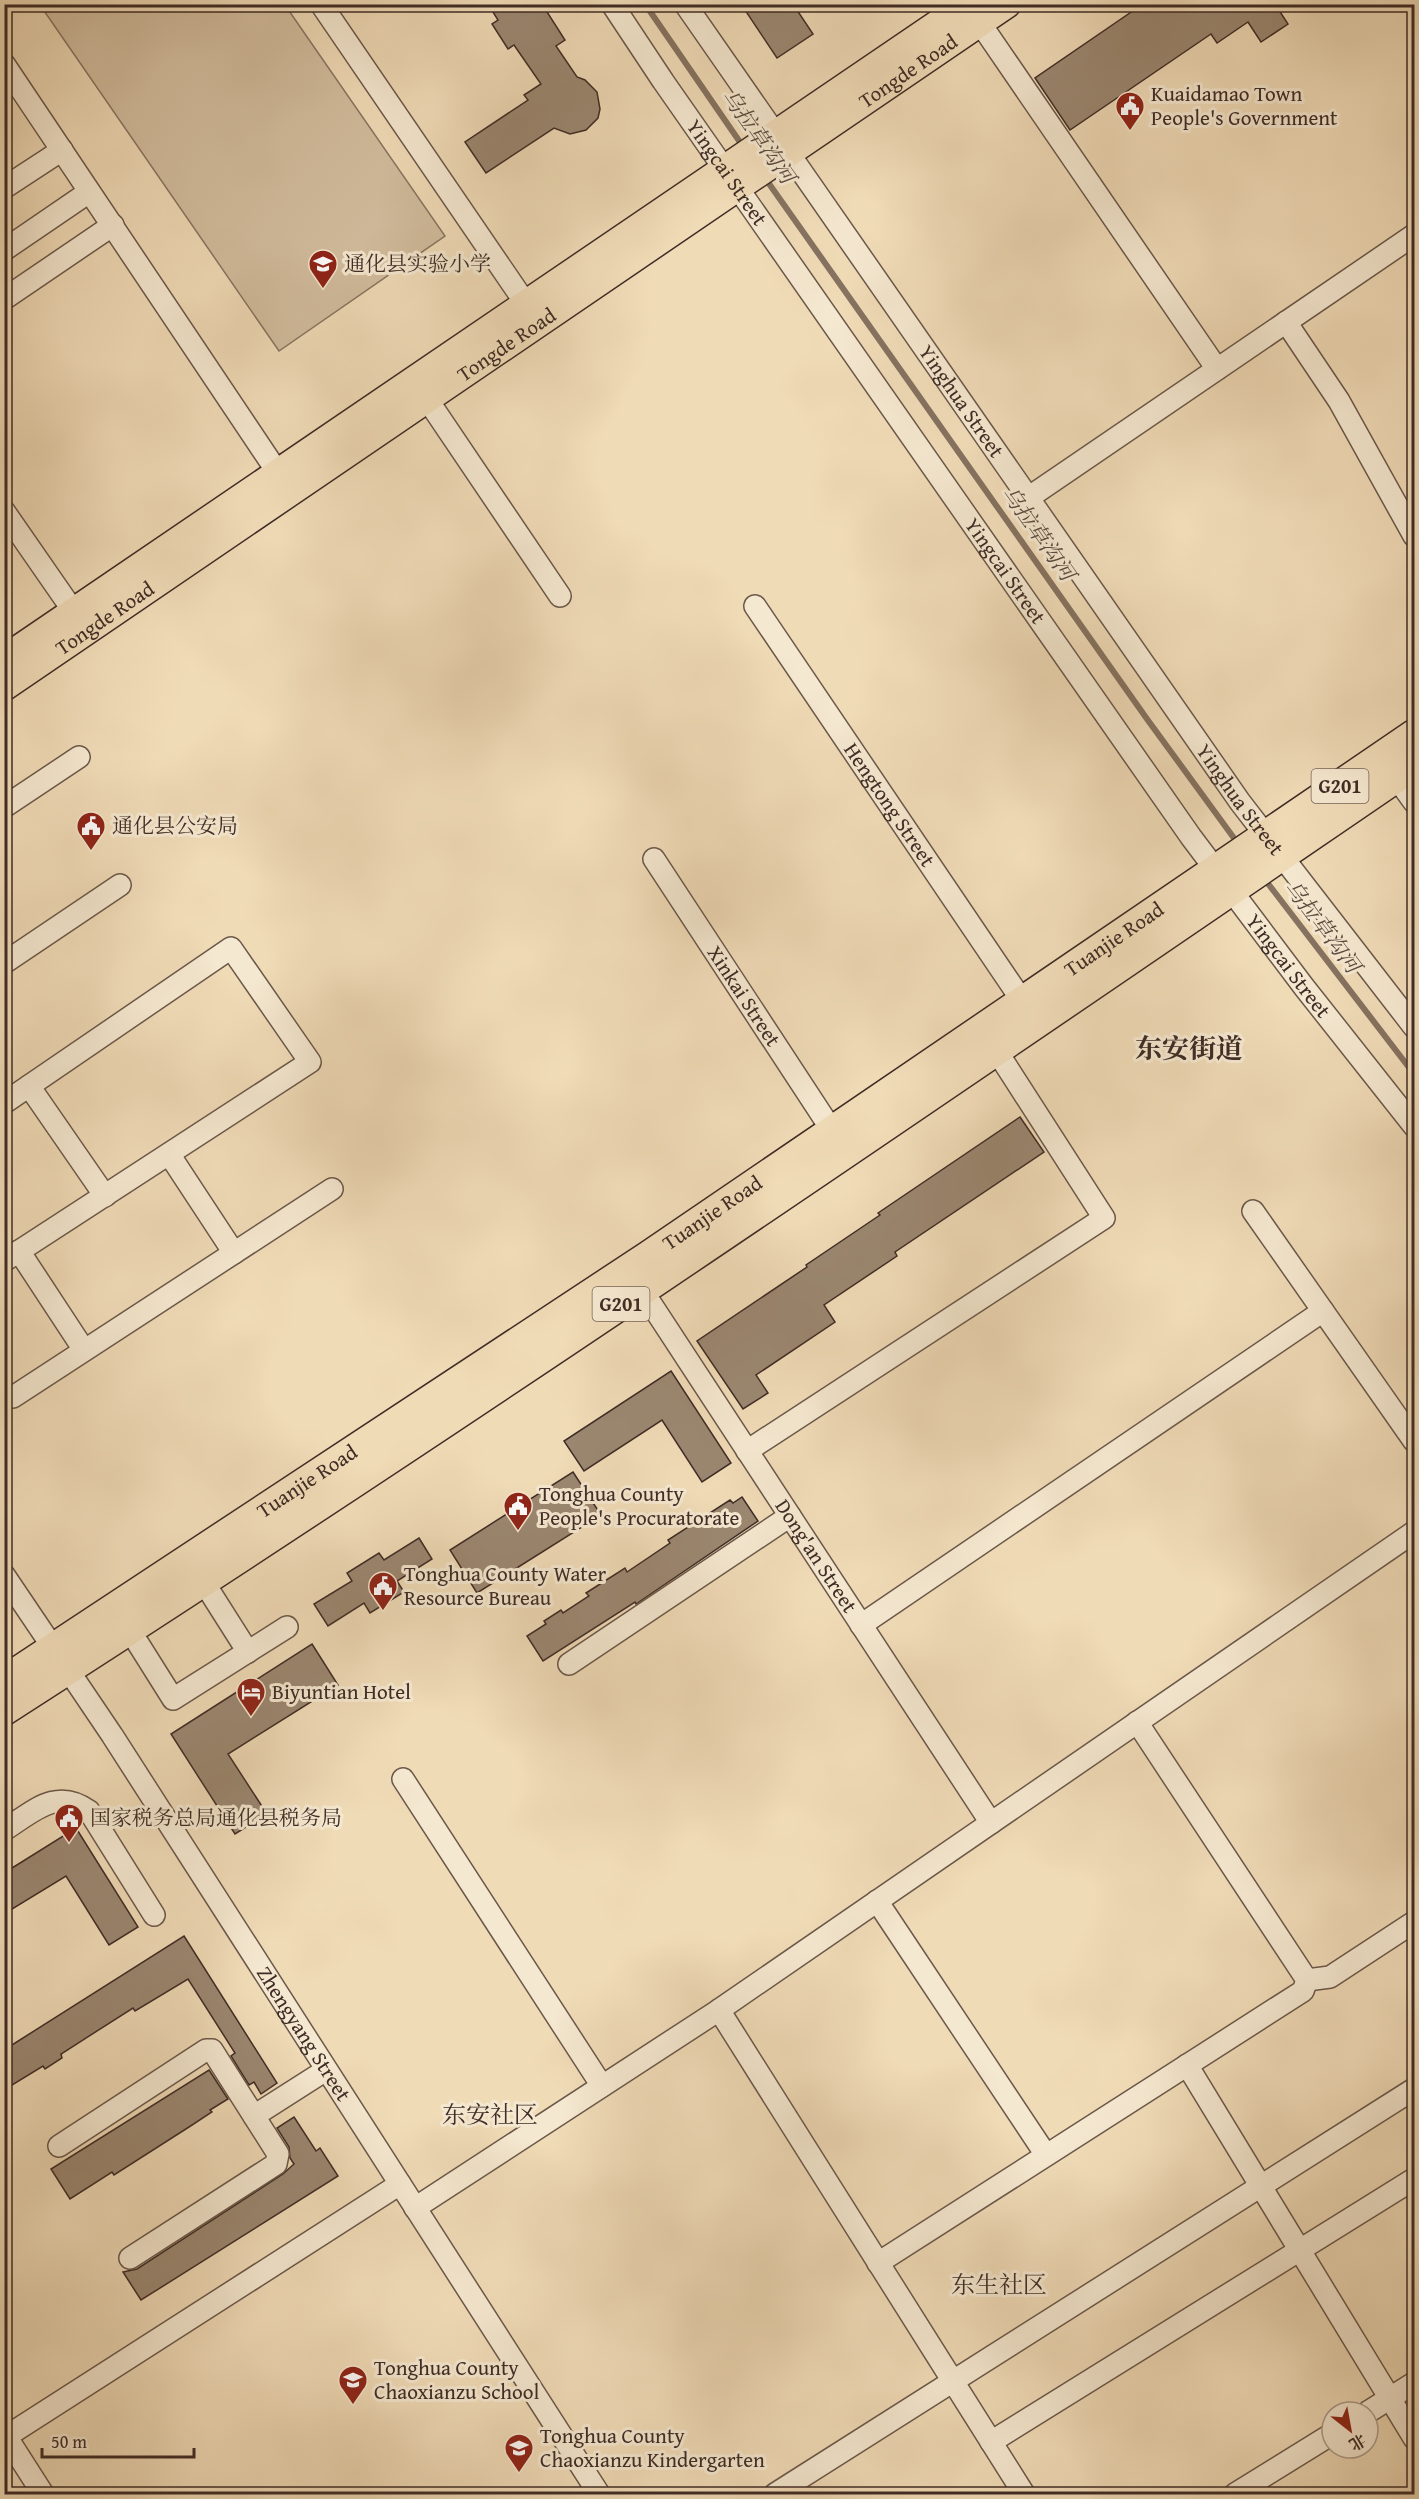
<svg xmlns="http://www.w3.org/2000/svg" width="1419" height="2499" font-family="'Gentium Book Plus','Noto Serif SC',serif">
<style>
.green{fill:#d2bd9e;stroke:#887462;stroke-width:1.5}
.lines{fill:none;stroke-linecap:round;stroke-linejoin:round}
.stream{stroke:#857260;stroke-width:6}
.building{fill:#9b8771;stroke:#3f2c26;stroke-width:1.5}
.minor-casing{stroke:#6b584a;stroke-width:24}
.major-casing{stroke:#3f2c26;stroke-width:30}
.highway-casing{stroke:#3f2c26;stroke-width:33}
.minor{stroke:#f5e8d0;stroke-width:21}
.major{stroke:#f0dbb7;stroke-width:27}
.highway{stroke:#f0dbb7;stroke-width:30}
.labels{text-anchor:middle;stroke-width:6;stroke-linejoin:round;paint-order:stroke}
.shield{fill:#f5e8d0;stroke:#766459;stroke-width:1.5}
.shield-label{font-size:20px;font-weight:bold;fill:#3f2c26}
.street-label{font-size:21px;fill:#3f2c26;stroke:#f5e8d0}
.poi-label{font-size:21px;fill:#3f2c26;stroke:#f5e8d0;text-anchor:start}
.water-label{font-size:22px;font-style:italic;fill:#5c493e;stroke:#f5e8d0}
.quarter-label{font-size:24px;fill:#3f2c26;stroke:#f5e8d0}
.district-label{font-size:27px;font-weight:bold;fill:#3f2c26;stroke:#f5e8d0}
</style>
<rect width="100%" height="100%" fill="#f0dbb7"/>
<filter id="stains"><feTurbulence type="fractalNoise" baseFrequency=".00333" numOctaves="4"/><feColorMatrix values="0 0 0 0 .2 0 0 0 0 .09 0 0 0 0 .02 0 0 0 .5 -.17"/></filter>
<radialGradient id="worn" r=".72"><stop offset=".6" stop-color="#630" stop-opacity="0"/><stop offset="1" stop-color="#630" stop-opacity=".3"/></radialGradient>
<!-- green -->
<path class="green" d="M40,5H285L445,236L279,351Z"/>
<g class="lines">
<!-- stream -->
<g class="stream">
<path d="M645,4L744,148"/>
<path d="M765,178L1147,719L1239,845"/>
<path d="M1263,877L1414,1074"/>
</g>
</g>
<!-- building -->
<g class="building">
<path d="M488,4H542L565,40L556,46L577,77L585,80L597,92L600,109L598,118L586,130L570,134L554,128L486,173L465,142L528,100L524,95L541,84L514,45L508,49L492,24L498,20Z"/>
<path d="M741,4H793L813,34L777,58Z"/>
<path d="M1143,4H1275L1288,24L1261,42L1248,22L1217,43L1211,34L1070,130L1035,78Z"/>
<path d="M1020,1117L1044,1152L895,1252L897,1256L824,1305L835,1322L756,1375L768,1393L743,1409L697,1341L807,1267L806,1265L880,1215L878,1213Z"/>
<path d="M671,1371L731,1463L702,1482L662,1420L584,1471L564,1441Z"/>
<path d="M573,1472L601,1515L477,1593L450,1550Z"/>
<path d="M742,1497L758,1521L636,1604L635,1602L543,1661L527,1636L546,1624L544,1621L561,1610L563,1613L589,1596L586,1593L625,1568L627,1572L670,1543L668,1540L730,1500L733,1503Z"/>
<path d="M419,1538L432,1559L397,1581L404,1592L370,1613L364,1603L328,1626L314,1604L352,1581L347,1573L379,1553L384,1560Z"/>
<path d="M312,1644L338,1685L228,1754L267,1814L235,1834L171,1734Z"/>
<path d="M76,1828L138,1927L109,1945L66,1876L4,1914V1873Z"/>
<path d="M184,1936L277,2083L261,2094L254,2082L249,2085L231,2056L235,2053L188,1979L135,2011L133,2008L61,2054L62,2058L45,2069L43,2066L4,2090V2050Z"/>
<path d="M209,2070L228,2099L210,2110L212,2112L189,2127L114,2175L112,2172L70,2199L51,2169Z"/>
<path d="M294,2117L316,2151L320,2148L338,2176L141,2300L123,2272L137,2269L283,2174L294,2164L290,2158L289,2147L277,2128Z"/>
</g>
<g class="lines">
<!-- minor casing -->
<g class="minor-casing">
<g id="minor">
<path d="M321,4L526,304"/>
<path id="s1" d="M612,4L663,81L1191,837L1304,987L1414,1126"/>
<path id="s2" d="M685,4L1240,802L1414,1027"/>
<path d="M980,23L1217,369"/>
<path d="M4,64L278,473"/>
<path d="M4,188L62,150"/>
<path d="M4,250L89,192"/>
<path d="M4,299L113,225"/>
<path d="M1286,322L1339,401L1414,536"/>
<path d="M427,399L560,596"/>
<path d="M1028,498L1414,235"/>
<path d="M4,511L74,612"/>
<path id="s3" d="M755,606L1023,1002"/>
<path d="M1396,777L1414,802"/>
<path d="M4,807L79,757"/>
<path id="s4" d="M654,859L833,1132"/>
<path d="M4,963L120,885"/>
<path d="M29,1086L105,1196"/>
<path d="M4,1103L231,948L310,1062L4,1261"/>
<path d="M169,1154L234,1253"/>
<path d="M1253,1211L1414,1441"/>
<path d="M19,1251L84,1350"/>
<path id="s5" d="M642,1290L991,1823"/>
<path d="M13,1397L332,1189"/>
<path d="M747,1451L1104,1218L996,1050"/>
<path id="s6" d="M4,1575L112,1735L599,2494"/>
<path d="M203,1581L248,1652"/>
<path d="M861,1625L1323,1311"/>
<path d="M129,1629L173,1699L287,1627"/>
<path d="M569,1664L790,1516"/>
<path d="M403,1779L602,2086"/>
<path d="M4,1830C33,1812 56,1787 89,1811L154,1915"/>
<path d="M877,1901L1046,2155"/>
<path d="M1307,1980L1330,1977L1414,1922"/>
<path d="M719,2010L1024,2494"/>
<path d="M1187,2065L1414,2438"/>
<path d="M254,2116L326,2070"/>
<path d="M59,2146L206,2050H212L278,2154L276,2164L130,2258"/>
<path d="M415,2208L719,2010L1414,1532"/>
<path d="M878,2263L1303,1991L1307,1980L1137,1722"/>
<path d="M1368,2412L1414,2383"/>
<path d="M4,2433L43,2494"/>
<path d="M4,2438L400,2184"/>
<path d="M991,2442L1414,2179"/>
<path d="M775,2494L1414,2089"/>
<path d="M1235,2494L1332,2434"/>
</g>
</g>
<!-- major casing -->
<g class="major-casing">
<g id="major">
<path d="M4,659L967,4"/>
<path id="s7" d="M4,687L1007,4"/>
</g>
</g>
<!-- highway casing -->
<g class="highway-casing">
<g id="highway">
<path id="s8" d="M4,1681L649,1256L1414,735"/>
<path d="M4,1710C481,1404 947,1084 1414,765"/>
</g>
</g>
<!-- minor -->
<use href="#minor" class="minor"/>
<!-- major -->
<use href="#major" class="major"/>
<!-- highway -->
<use href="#highway" class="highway"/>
</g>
<!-- icons -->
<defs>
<g id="civic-pin" transform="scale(1.5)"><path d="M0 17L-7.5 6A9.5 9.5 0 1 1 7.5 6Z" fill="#8f2418" stroke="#f5e8d0"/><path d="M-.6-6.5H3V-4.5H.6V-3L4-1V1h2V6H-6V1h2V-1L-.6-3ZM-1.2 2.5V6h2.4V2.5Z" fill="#fff"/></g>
<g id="school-pin" transform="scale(1.5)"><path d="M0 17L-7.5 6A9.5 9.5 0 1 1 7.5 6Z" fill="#8f2418" stroke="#f5e8d0"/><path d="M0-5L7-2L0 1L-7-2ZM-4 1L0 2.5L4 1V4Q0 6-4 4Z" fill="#fff"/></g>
<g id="hotel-pin" transform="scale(1.5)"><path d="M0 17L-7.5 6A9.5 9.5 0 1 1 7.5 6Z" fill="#8f2418" stroke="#f5e8d0"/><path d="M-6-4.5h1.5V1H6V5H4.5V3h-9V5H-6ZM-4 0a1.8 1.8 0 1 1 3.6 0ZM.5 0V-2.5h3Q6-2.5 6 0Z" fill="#fff"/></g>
</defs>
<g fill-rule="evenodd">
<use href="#civic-pin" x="1130" y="106"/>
<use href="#school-pin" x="323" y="264"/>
<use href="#civic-pin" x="91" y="826"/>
<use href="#civic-pin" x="518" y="1506"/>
<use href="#civic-pin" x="383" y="1586"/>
<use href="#hotel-pin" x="251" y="1692"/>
<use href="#civic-pin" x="69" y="1818"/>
<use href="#school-pin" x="353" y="2380"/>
<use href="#school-pin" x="519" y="2448"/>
</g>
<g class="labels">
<!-- shield labels -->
<g class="shield">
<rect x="1311.5" y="769" width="57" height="34" rx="4.5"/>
<rect x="592.5" y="1287" width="57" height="34" rx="4.5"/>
</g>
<g class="shield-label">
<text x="1340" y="793">G201</text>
<text x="621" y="1311">G201</text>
</g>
<!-- street labels -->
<g class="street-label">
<text dy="7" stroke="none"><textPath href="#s7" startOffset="1094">Tongde Road</textPath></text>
<text dy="7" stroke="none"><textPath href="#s1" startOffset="204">Yingcai Street</textPath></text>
<text dy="7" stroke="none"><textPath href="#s7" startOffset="608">Tongde Road</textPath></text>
<text dy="7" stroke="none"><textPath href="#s2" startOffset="484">Yinghua Street</textPath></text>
<text dy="7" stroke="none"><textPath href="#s1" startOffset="690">Yingcai Street</textPath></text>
<text dy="7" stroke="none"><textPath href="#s7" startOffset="122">Tongde Road</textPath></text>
<text dy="7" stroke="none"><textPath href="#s2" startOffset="970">Yinghua Street</textPath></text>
<text dy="7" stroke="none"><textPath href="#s3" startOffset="240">Hengtong Street</textPath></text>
<text dy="7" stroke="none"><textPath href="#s8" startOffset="1335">Tuanjie Road</textPath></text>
<text dy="7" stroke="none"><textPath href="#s1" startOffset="1176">Yingcai Street</textPath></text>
<text dy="7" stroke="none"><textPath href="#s4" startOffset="164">Xinkai Street</textPath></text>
<text dy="7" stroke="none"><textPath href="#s8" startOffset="849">Tuanjie Road</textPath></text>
<text dy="7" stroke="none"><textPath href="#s8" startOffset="363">Tuanjie Road</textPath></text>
<text dy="7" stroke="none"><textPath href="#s5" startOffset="318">Dong'an Street</textPath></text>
<text dy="7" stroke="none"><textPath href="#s6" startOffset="548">Zhengyang Street</textPath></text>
</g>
<!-- poi labels -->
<g class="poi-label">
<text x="1151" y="101">Kuaidamao Town<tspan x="1151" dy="24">People's Government</tspan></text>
<text x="344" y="271">通化县实验小学</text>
<text x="112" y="833">通化县公安局</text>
<text x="539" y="1501">Tonghua County<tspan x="539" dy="24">People's Procuratorate</tspan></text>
<text x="404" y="1581">Tonghua County Water<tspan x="404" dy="24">Resource Bureau</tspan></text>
<text x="272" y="1699">Biyuntian Hotel</text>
<text x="90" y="1825">国家税务总局通化县税务局</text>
<text x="374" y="2375">Tonghua County<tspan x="374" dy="24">Chaoxianzu School</tspan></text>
<text x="540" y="2443">Tonghua County<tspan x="540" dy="24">Chaoxianzu Kindergarten</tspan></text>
</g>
<!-- water labels -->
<g class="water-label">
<text transform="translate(759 136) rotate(55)" y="8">乌拉草沟河</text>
<text transform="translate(1039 533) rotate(55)" y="8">乌拉草沟河</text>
<text transform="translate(1323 926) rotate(53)" y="8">乌拉草沟河</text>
</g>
<!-- quarter labels -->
<g class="quarter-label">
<text x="490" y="2123">东安社区</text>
<text x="999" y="2293">东生社区</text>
</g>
<!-- district labels -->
<g class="district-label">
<text x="1189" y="1058">东安街道</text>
</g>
</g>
<!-- margin -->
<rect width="1419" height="2499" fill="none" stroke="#f0dbb7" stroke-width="24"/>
<rect x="6" y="6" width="1407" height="2487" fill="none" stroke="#3f2c26" stroke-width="3"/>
<rect x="12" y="12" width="1395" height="2475" fill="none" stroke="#3f2c26" stroke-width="1.5"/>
<!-- north arrow -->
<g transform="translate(1350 2430) rotate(149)"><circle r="28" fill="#f5e8d0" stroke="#ac9d8c" stroke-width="1.5"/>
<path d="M0-4.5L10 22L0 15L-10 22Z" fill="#8f2418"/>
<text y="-9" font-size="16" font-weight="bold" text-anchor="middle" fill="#3f2c26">北</text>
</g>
<!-- scale -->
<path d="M42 2448v9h152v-9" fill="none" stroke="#3f2c26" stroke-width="3"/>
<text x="51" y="2448" font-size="18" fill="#3f2c26" stroke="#f5e8d0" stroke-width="4.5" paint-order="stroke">50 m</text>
<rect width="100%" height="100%" filter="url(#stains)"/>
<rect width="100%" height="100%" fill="url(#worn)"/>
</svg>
